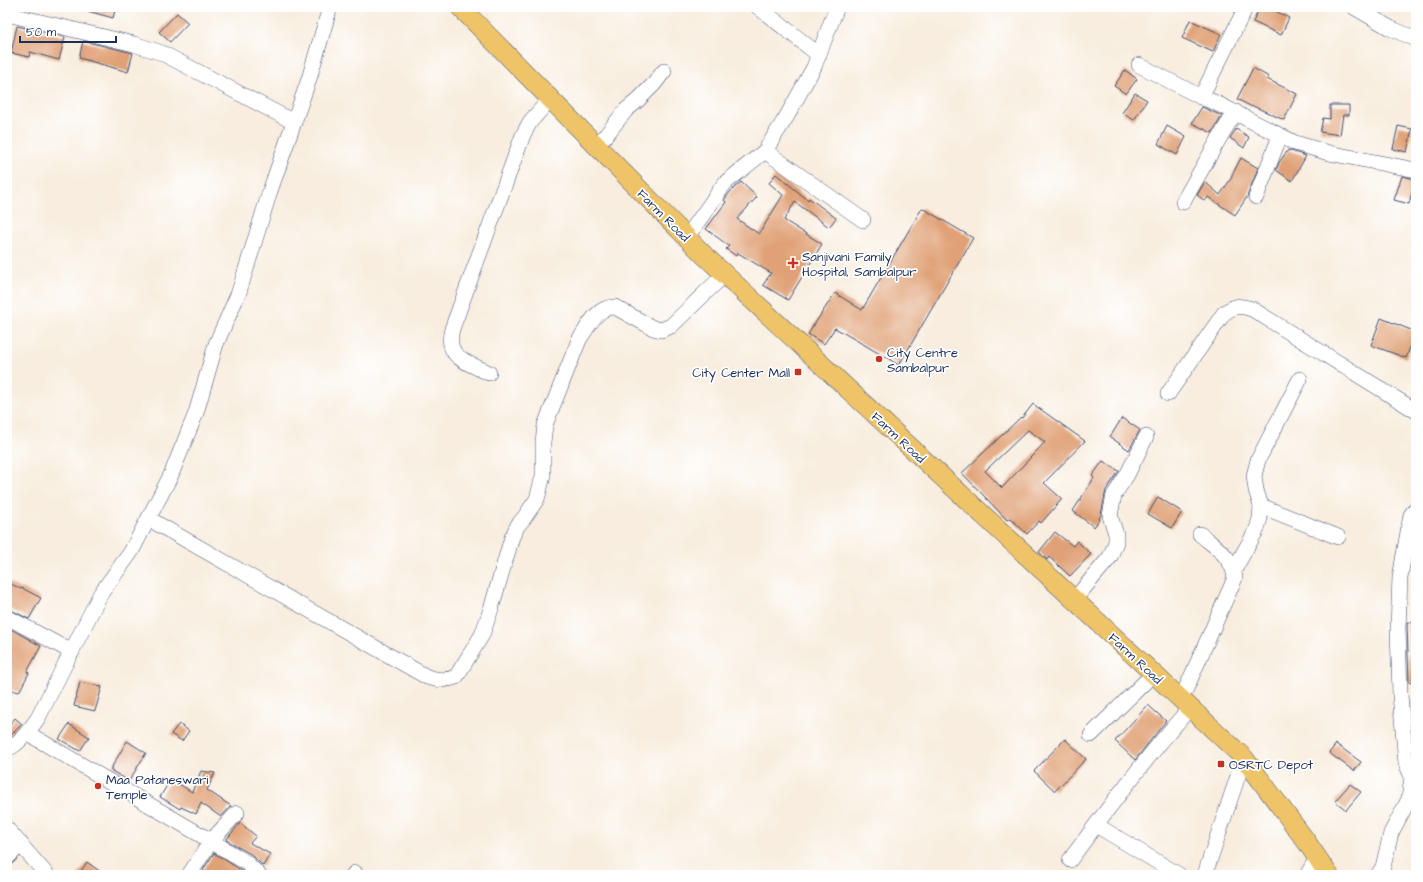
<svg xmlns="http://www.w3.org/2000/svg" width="1423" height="882" font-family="'Architects Daughter',sans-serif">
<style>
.building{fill:#e0a176;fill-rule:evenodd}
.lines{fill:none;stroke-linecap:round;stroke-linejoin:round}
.minor-casing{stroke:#3c4c71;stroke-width:16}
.major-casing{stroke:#3c4c71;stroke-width:20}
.minor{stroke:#fff;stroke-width:15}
.major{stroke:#efc469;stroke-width:19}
.poi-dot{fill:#c8321e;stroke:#fff;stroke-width:1.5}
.labels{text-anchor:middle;stroke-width:3.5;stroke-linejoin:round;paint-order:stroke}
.street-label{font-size:13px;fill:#1b2f5e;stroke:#fff}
.poi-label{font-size:13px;fill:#1b2f5e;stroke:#fff;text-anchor:start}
</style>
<rect width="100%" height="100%" fill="#fff"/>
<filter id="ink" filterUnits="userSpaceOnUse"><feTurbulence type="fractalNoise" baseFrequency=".025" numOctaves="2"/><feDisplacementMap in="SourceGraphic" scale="8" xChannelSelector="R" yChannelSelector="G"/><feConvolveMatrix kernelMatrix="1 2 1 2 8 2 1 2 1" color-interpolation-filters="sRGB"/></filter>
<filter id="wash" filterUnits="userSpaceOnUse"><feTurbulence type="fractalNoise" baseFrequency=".012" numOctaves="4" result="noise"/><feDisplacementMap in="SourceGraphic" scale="16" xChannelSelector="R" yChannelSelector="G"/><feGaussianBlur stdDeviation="0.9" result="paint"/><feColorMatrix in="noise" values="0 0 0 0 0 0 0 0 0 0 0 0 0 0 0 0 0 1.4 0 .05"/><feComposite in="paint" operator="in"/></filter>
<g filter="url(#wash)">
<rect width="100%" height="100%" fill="#f8edde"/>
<g id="blocks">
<!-- building -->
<g class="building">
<path d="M85,7H116L113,18L84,10Z"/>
<path d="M1260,7H1267L1289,18L1281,35L1253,22Z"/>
<path d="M177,13L188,23L170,42L159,32Z"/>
<path d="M1190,20L1221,34L1213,52L1182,38Z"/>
<path d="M17,26L65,37L59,60L30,52L29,57L11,53Z"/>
<path d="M83,41L133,53L128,72L79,58Z"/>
<path d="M1253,68L1269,77L1267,79L1297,94L1284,120L1253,106L1252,107L1237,99Z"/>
<path d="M1125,70L1137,79L1126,94L1114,86Z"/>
<path d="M1135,93L1147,100L1134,120L1122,113Z"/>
<path d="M1330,105H1349V115H1343L1340,135L1320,132L1323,118L1330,119Z"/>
<path d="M1202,107L1222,116L1212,133L1192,123Z"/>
<path d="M1167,126L1186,137L1177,155L1158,144Z"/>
<path d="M1398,126L1412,129L1407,152L1393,149Z"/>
<path d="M1236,129L1249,137L1244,148L1230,138Z"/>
<path d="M1288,150L1306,156L1292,181L1276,170L1280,161Z"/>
<path d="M1241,158L1258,168L1247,197L1235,215L1208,197L1205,201L1197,195L1205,182L1220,195L1232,177H1231Z"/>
<path d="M776,174L808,200L809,198L836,218L829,227L795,202L784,220L822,244L788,300L763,285L771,273L738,253L736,256L726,249L729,246L706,229L726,202L724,200L731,191L741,182L757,197L737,219L759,234L783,195L769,183Z"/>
<path d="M1402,176L1415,179L1409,204L1394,200Z"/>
<path d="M922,208L973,238L899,365L835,328L824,344L808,334L835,293L862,310Z"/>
<path d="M1381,318L1416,332L1406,358L1371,345Z"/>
<path d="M1033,404L1085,441L1044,483L1062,499L1041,523L1039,521L1027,534L1010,518L1007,520L962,473L1021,417L1022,418ZM1028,430L1045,442L1002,488L985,471Z"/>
<path d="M1122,418L1140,430L1129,450L1110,437Z"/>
<path d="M1103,461L1119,471L1106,490L1101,515L1099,519H1100L1094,527L1073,511L1094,478L1092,476Z"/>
<path d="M1158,497L1182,512L1172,528L1148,514Z"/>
<path d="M1055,532L1073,546L1077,541L1091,554L1070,576L1049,557L1047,560L1039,552Z"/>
<path d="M7,582L21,589L22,588L41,598L29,619L7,608Z"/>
<path d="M1407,622L1416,623V685L1409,682Z"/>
<path d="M7,627L41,646L27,672L29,673L19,692L7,689Z"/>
<path d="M80,682L102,687L95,711L74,706Z"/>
<path d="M1148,705L1166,721L1135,760L1115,741Z"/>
<path d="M15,718L22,724L7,739V728Z"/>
<path d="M69,724L89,737L80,751L59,739Z"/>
<path d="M179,724L189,731L182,741L171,734Z"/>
<path d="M1065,739L1086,759L1055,791L1034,771Z"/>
<path d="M127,741L146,753L129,781L110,770Z"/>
<path d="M1336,744L1361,762L1354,771L1329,753Z"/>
<path d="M201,771L215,773L207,790L231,806L221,817L201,803L196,814L181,807L180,809L160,797L171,779L192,792Z"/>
<path d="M1350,784L1361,792L1346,810L1335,801Z"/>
<path d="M240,823L256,836L250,843L270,854L263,866L252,855L226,840Z"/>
<path d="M214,853L241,870L246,875H210L203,870Z"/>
<path d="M87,862L105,875H78Z"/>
</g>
</g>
</g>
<g filter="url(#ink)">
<use href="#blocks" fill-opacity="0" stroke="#3c4c71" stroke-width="1"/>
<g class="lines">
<!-- minor casing -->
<g class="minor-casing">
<g id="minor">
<path d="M758,7L819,55"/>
<path d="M1354,7L1390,28L1416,39"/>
<path d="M7,14L134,44L162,53L294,122"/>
<path d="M1139,65L1201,97L1216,103L1295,143L1329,153L1416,170"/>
<path d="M1201,97L1246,7"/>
<path d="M596,145L606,135L626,110L637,101L654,84L664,71"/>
<path d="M765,151L863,220"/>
<path d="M1256,197L1280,136"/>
<path d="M1183,202L1224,130L1236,112"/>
<path d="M687,237L725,183L765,151L787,116L814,67L837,7"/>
<path d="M489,373C467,362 444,358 452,329L523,135L530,122L550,99"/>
<path d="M1168,394L1224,313C1236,305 1239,305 1252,309L1416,411"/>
<path d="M1261,506L1338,537"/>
<path d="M149,519L427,677C438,680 445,681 456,677L482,635L491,609L512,537L518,525L524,518L537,499L543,476V442L545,425L579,340C588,327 597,306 615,307L653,328L661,330L671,326L725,274"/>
<path d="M1234,570L1257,529L1260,518L1261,506L1256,490L1254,476L1258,460L1300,379"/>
<path d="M1074,600L1110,557L1116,542V534L1110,516L1114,495L1127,475L1146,437"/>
<path d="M7,617L72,652"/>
<path d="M1181,700L1235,578C1233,557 1215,547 1200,534"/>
<path d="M27,733L211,841L189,875"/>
<path d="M1091,735L1153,674"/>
<path d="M7,749C19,745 31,728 38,718L101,593L131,552L171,475L196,413L216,344L239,292L270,191L309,79L330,7"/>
<path d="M237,813L211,841L247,863L259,875"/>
<path d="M1096,825L1179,875"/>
<path d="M7,829L47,875"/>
<path d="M7,858L21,844"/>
<path d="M1070,860C1108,808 1147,756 1190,708"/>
<path d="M353,875L355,873"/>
<path d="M1205,875L1208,865L1244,758"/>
<path d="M1307,875L1317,858"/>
<path d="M1378,875L1383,867L1391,833L1409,799L1412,777L1406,763L1400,695L1398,629L1400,577L1411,515L1416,508"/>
</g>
</g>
<!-- major casing -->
<g class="major-casing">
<path id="major" d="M460,7L705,256L1244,758L1306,841L1329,875"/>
</g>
<!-- minor -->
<use href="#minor" class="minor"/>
<!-- major -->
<use href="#major" class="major"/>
</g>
</g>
<!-- markers -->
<g class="poi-dot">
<path d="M791 257h4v4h4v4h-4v4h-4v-4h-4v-4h4z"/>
<circle cx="879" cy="359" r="4"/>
<rect x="794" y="368" width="8" height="8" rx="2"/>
<rect x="1217" y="760" width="8" height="8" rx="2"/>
<circle cx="98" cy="786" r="4"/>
</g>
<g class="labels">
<!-- street labels -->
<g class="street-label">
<text transform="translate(664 215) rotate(45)" y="5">Farm Road</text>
<text transform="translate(899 437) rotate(43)" y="5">Farm Road</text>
<text transform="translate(1136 658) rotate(43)" y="5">Farm Road</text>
</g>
<!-- poi labels -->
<g class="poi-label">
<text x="802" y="261">Sanjivani Family<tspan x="802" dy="15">Hospital, Sambalpur</tspan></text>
<text x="887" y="357">City Centre<tspan x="887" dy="15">Sambalpur</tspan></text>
<text x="790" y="377" text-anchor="end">City Center Mall</text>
<text x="1229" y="769">OSRTC Depot</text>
<text x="106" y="784">Maa Pataneswari<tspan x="106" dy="15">Temple</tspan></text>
</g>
</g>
<!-- margin -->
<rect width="1423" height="882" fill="none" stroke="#fff" stroke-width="24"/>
<!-- scale -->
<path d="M20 36v6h96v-6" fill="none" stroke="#1b2f5e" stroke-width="2"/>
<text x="26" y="36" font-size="12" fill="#1b2f5e" stroke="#ffffff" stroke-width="3" paint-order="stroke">50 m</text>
</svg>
